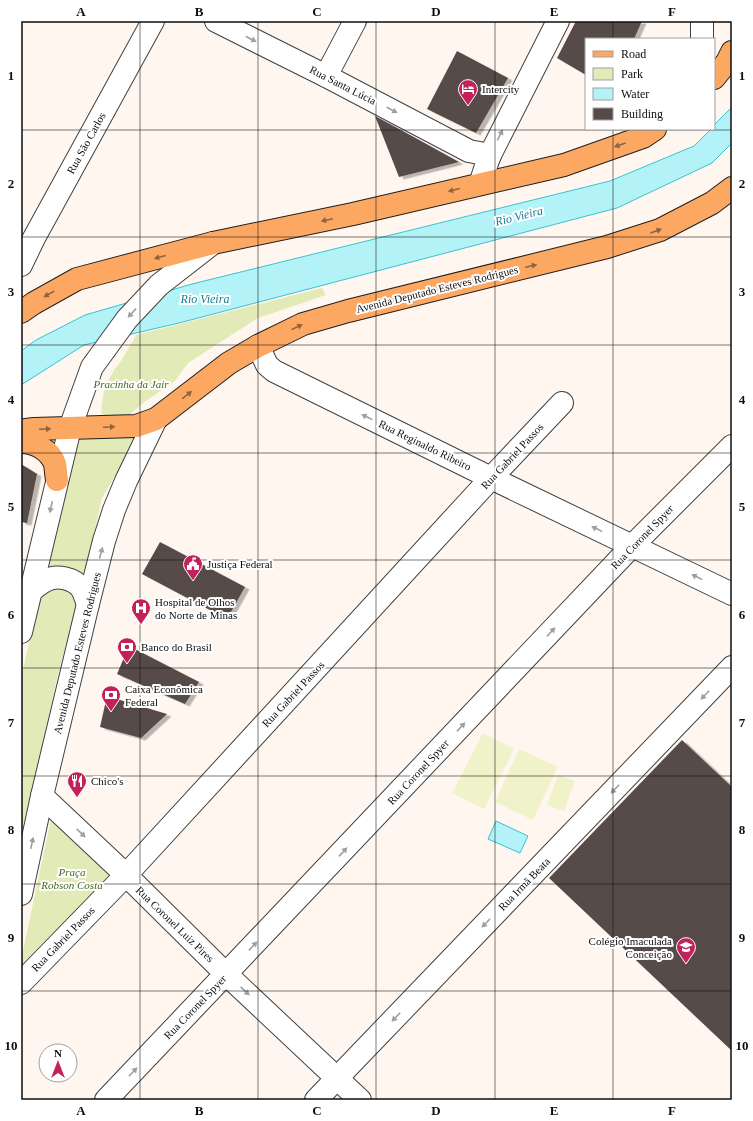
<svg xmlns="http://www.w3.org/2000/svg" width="753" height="1121" font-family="Georgia,serif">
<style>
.green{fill:#e2ebb8}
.pitch{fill:#f0f2ca}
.water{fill:#b3f3f8;stroke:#38c2d1}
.building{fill:#574b4a;filter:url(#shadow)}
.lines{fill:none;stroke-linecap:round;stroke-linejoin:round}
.minor-casing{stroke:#414141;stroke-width:24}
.major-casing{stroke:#1f1f1f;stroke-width:24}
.minor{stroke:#fff;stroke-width:22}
.major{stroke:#fca863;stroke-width:22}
.oneway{fill:#9f9f9f}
.oneway2{fill:#91633d}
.grid{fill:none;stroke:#0e0e0e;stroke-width:1;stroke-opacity:0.55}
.labels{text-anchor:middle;stroke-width:4;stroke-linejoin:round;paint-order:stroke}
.street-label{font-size:11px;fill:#0e0e0e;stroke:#fff}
.poi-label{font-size:11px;fill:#0e0e0e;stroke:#fff;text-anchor:start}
.park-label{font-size:11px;font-style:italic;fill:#43681c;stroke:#fff}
.water-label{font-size:12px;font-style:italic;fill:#147e8e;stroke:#fff}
.neatline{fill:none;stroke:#0e0e0e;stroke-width:1.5}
.grid-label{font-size:13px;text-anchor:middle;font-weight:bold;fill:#0e0e0e}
</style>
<defs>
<filter id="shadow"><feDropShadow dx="4.5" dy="2.5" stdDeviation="0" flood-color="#0004"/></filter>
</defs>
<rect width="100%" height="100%" fill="#fff7ef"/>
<!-- green -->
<g class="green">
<path d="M322,288L326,295L258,318L188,363L175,381L143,403L126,418L111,419L101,413L102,402L105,387L114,370L121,361L136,335Z"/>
<path d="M143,429L102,498L85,574L58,674L36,774L21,834V678L34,621L79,436Z"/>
<path d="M52,814L120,879L21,974V960Z"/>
</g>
<!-- pitch -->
<g class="pitch">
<path d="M483,733L514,749L484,809L452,793Z"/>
<path d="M519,749L558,767L533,820L495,802Z"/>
<path d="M558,775L575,781L564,811L547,805Z"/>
</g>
<!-- water -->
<g class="water">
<path d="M732,107V143L712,163L617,208L179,323L84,345L21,385V351L36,340L85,315L192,284L610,181L694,146L711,129H714V125Z"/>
<path d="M496,821L528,836L520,853L488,839Z"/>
</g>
<!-- building -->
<g class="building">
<path d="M576,21H642L634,39H586V75L557,58Z"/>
<path d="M457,51L508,78L476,133L427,109Z"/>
<path d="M375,116L401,130L459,162L399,177Z"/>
<path d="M21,464L37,474L27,523L21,522Z"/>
<path d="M160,542L245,587L227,619L142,574Z"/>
<path d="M129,646L199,682L185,704L117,674Z"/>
<path d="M107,696L167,714L141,738L100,727Z"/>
<path d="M682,740L732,787V1051L549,878Z"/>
</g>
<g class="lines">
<!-- minor casing -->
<g class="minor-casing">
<g id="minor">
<path d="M216,21L326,76L469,151L490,155"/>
<path d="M702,39V21"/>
<path d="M326,76L355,21"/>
<path d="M480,184L487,163L490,155L558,21"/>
<path d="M21,265L34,238L153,21"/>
<path d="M258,346L267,365L274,371L491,478L732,594"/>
<path d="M32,590C36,587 40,583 45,581C56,574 74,578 82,589C84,593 86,599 88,604"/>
<path d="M21,632L70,428L92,367L127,319L159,285L213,243"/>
<path d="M42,796L126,875L226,974L360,1100"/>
<path d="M21,894L42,796L88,604L104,541L114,510L126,481L156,419"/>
<path d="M21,983L126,875L491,478L562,403"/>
<path d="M106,1100L632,546L732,446"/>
<path d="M316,1100L732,667"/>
</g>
</g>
<!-- major casing -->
<g class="major-casing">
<g id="major">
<path d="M714,78L727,62L732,52"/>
<path d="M21,312L34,303L77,279L213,243L353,214L564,165L643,137L655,129"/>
<path d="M21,432L26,430L34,429L136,426L156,419L229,363L258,346L303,324L348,311L607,247L660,230L712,203L732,188"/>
<path d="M21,442C35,442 50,450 55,464C56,469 56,475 57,480"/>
</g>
</g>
<!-- minor -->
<use href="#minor" class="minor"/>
<!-- major -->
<use href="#major" class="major"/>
</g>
<!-- one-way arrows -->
<defs><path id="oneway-solid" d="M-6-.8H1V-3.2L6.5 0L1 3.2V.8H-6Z"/></defs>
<g class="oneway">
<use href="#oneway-solid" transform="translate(251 39) rotate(27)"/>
<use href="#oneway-solid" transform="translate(392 110) rotate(28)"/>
<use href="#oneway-solid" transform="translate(500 135) rotate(-63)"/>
<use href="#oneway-solid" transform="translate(132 313) rotate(133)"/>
<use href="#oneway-solid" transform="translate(367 417) rotate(-154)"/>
<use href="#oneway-solid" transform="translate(51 507) rotate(103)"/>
<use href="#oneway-solid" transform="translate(597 529) rotate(-154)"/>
<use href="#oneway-solid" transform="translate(101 553) rotate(-75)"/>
<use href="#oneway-solid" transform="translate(697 577) rotate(-154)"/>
<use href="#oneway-solid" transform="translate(551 632) rotate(-47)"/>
<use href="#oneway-solid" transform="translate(705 695) rotate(134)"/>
<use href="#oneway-solid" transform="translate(461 727) rotate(-47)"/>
<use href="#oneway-solid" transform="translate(615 789) rotate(134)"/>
<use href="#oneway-solid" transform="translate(81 833) rotate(43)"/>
<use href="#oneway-solid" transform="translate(32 843) rotate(-78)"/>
<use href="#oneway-solid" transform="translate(343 852) rotate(-47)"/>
<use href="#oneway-solid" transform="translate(486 923) rotate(134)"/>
<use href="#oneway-solid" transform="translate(253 946) rotate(-47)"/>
<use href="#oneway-solid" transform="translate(245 991) rotate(43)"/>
<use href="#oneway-solid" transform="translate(396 1017) rotate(134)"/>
<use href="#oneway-solid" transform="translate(133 1072) rotate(-46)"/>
</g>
<g class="oneway2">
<use href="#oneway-solid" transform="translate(620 145) rotate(161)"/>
<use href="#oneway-solid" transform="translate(454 190) rotate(166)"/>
<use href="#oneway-solid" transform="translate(327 220) rotate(168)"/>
<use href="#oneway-solid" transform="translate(656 231) rotate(-20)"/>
<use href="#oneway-solid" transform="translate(160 257) rotate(165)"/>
<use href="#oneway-solid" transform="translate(531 266) rotate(-14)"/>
<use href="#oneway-solid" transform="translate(49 294) rotate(151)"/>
<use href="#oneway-solid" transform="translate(297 327) rotate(-26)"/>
<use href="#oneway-solid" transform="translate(187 395) rotate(-38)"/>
<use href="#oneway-solid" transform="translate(109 427) rotate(-2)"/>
<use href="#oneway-solid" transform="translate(45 429) rotate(-2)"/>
</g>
<!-- grid -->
<path class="grid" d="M140,21V1100M258,21V1100M376,21V1100M495,21V1100M613,21V39M613,129V1100M21,130H732M21,237H732M21,345H732M21,453H732M21,560H732M21,668H732M21,776H732M21,884H732M21,991H732"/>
<!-- icons -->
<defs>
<g id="hotel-pin" transform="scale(1)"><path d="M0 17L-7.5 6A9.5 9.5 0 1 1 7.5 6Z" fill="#c2225a" stroke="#fff"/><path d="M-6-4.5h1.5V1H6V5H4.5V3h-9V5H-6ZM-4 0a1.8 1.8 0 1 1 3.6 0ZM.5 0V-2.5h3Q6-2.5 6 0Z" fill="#fff"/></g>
<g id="civic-pin" transform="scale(1)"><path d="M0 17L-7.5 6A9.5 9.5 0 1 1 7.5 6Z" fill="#c2225a" stroke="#fff"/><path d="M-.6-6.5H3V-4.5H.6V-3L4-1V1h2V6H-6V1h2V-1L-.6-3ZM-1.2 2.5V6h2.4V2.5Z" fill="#fff"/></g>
<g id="hospital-pin" transform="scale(1)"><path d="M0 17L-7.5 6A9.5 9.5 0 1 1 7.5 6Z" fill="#c2225a" stroke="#fff"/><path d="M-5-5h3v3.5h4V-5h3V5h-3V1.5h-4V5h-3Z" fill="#fff"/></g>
<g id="bank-pin" transform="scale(1)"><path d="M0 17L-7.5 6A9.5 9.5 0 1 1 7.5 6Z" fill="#c2225a" stroke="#fff"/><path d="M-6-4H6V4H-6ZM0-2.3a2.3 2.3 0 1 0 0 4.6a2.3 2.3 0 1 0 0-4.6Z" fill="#fff"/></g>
<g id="restaurant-pin" transform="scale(1)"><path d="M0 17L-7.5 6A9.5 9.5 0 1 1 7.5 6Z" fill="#c2225a" stroke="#fff"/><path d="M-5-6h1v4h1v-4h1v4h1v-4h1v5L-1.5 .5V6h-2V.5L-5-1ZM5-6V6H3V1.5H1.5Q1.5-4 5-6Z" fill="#fff"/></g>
<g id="school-pin" transform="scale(1)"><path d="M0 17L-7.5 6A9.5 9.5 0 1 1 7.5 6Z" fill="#c2225a" stroke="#fff"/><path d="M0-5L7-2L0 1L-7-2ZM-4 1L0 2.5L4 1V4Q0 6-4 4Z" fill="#fff"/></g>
</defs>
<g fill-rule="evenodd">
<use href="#hotel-pin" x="468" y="89"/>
<use href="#civic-pin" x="193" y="564"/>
<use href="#hospital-pin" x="141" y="608"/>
<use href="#bank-pin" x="127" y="647"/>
<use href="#bank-pin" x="111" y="695"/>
<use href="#restaurant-pin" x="77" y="781"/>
<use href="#school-pin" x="686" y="947"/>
</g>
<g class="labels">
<!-- street labels -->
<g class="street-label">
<text transform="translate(343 85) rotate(27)" y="4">Rua Santa Lúcia</text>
<text transform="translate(86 143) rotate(-61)" y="4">Rua São Carlos</text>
<text transform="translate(437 289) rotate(-14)" y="4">Avenida Deputado Esteves Rodrigues</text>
<text transform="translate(425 445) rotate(26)" y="4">Rua Reginaldo Ribeiro</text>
<text transform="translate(512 456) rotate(-47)" y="4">Rua Gabriel Passos</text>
<text transform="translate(642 537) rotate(-46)" y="4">Rua Coronel Spyer</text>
<text transform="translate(77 653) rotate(-76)" y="4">Avenida Deputado Esteves Rodrigues</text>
<text transform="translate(293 694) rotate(-47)" y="4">Rua Gabriel Passos</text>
<text transform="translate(418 772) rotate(-47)" y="4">Rua Coronel Spyer</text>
<text transform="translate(524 884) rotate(-46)" y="4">Rua Irmã Beata</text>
<text transform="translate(175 924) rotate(44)" y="4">Rua Coronel Luiz Pires</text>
<text transform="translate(63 939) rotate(-46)" y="4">Rua Gabriel Passos</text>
<text transform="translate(195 1007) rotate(-46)" y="4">Rua Coronel Spyer</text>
</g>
<!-- poi labels -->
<g class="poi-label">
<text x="482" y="93">Intercity</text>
<text x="207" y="568">Justiça Federal</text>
<text x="155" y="606">Hospital de Olhos<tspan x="155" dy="13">do Norte de Minas</tspan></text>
<text x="141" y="651">Banco do Brasil</text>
<text x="125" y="693">Caixa Econômica<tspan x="125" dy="13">Federal</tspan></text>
<text x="91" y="785">Chico's</text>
<text x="672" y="945" text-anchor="end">Colégio Imaculada<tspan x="672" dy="13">Conceição</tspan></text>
</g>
<!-- park labels -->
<g class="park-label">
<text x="131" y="388">Pracinha da Jair</text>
<text x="72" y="876">Praça<tspan x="72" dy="13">Robson Costa</tspan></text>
</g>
<!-- water labels -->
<g class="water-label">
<text transform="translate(519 216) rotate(-14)" y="4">Rio Vieira</text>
<text x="205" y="303">Rio Vieira</text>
</g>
</g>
<!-- border -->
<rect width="753" height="1121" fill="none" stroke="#ffffff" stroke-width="44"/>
<!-- legend -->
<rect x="585" y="38" width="130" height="92" fill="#ffffff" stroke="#9f9f9f"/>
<rect x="593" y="51" width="20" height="6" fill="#fca863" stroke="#9f9f9f"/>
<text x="621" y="58" font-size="12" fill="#0e0e0e">Road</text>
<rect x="593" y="68" width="20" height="12" fill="#e2ebb8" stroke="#9f9f9f"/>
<text x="621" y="78" font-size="12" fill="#0e0e0e">Park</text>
<rect x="593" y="88" width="20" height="12" fill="#b3f3f8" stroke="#9f9f9f"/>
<text x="621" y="98" font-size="12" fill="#0e0e0e">Water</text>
<rect x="593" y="108" width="20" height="12" fill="#574b4a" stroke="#9f9f9f"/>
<text x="621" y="118" font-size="12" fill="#0e0e0e">Building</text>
<!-- north arrow -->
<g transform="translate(58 1063)"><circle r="19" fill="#ffffff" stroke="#9f9f9f"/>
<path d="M0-3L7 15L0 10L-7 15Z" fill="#c2225a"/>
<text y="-6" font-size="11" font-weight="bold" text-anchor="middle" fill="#0e0e0e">N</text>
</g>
<rect x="22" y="22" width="709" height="1077" class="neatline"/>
<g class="grid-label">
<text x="81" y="16">A</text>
<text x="199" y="16">B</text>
<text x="317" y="16">C</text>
<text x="436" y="16">D</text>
<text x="554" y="16">E</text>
<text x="672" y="16">F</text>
<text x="11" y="80">1</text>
<text x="742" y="80">1</text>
<text x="11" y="188">2</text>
<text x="742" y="188">2</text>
<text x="11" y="296">3</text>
<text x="742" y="296">3</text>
<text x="11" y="404">4</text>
<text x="742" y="404">4</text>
<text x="11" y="511">5</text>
<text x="742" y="511">5</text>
<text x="11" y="619">6</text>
<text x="742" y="619">6</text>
<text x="11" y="727">7</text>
<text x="742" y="727">7</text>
<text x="11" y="834">8</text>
<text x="742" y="834">8</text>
<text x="11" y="942">9</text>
<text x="742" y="942">9</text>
<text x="11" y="1050">10</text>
<text x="742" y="1050">10</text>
<text x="81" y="1115">A</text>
<text x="199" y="1115">B</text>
<text x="317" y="1115">C</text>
<text x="436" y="1115">D</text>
<text x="554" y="1115">E</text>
<text x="672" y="1115">F</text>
</g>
</svg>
